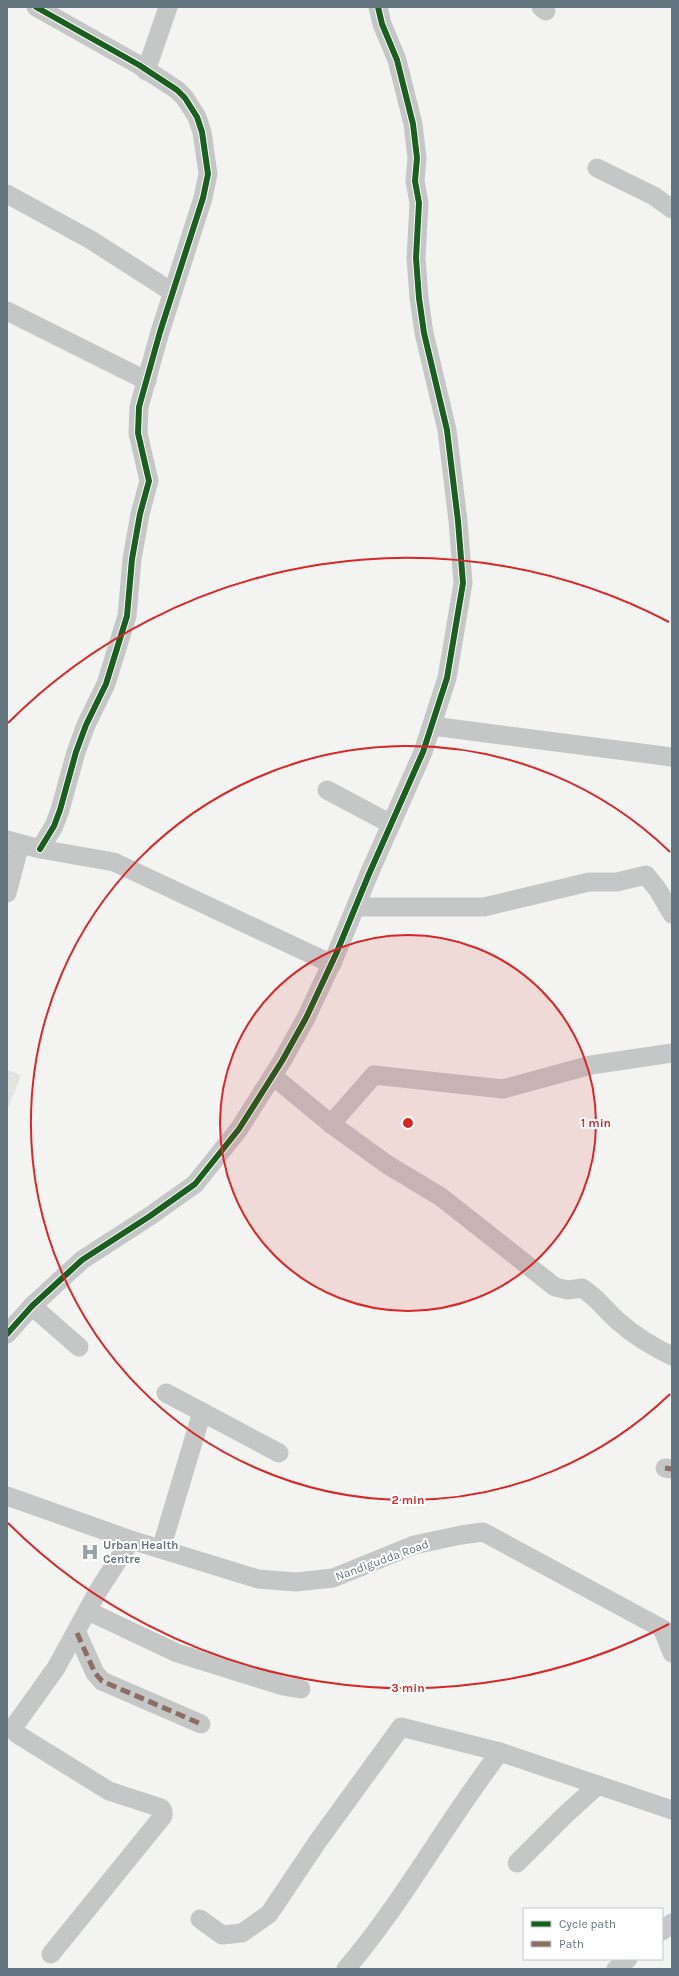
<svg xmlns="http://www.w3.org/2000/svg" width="679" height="1976" font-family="Karla,sans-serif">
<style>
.park{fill:#e1e4df}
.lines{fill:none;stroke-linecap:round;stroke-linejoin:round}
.minor{stroke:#c5c7c7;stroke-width:19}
.quiet{stroke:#8d6e63;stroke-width:5;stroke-dasharray:10 5;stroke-linecap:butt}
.cycleway-casing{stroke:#fff;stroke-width:8}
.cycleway{stroke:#1b5e20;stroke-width:6}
.ring{fill:none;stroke:#d62828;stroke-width:2}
.labels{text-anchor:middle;stroke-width:4;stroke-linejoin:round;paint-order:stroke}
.poi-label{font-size:12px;font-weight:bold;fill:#65757f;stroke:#fff;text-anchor:start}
.street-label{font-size:12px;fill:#65757f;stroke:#fff}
.centre{fill:#d62828;stroke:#fff;stroke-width:2}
.ring-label{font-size:12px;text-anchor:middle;font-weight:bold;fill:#d62828;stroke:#fff;stroke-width:4;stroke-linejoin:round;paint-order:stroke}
</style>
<rect width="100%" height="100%" fill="#f3f3f1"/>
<!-- park -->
<path class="park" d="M7,1070L21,1075L7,1111Z"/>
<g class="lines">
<!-- minor -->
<g class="minor">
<path d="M36,7L139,65L177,90L185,98L197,117L202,132L208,174L203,198L160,332L139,407L138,433L149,481L140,514L132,559L127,616L106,684L86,725L76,752L60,810L54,826L40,849"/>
<path d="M541,7L546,11"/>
<path d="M146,71L168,7"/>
<path d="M597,168L654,196L672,209"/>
<path d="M7,194L91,240L172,292"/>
<path d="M7,311L147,381"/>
<path d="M432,726L672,757"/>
<path d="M327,790L391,824"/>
<path d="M7,840L40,849L114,862L332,964"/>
<path d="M7,893L20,844"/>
<path d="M356,907H484L589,882H617L646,875L658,890L672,914"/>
<path d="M273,1076L331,1124L388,1165L441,1197L555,1287L568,1290L582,1288C597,1297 606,1311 619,1322C635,1336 653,1347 672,1356"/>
<path d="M331,1124L374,1075L503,1089L591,1065L672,1053"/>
<path d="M32,1306L79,1347"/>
<path d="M7,1334L32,1306L82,1260L150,1216L195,1184L239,1129L282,1061L306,1018L336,954L369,874L423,752L447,678L463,583L458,521L447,430L424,333L419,298L416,258L419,203L415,181L417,158L413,124L397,60L382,24L378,7"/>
<path d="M166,1393L202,1412"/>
<path d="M665,1468L672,1469"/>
<path d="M7,1496L131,1540L258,1579L296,1582L333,1578L414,1545L461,1535L483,1532L672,1634"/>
<path d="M161,1549L202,1412L279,1453"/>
<path d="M88,1611L177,1653L283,1686L301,1689"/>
<path d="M663,1630L672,1653"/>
<path d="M77,1633L95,1673L102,1681L201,1724"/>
<path d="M517,1863L564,1816L598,1785"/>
<path d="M200,1919L222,1935L242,1933L269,1914L318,1841L401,1727L500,1752L672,1810"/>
<path d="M662,1931L672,1923"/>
<path d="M51,1954L163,1816V1811L161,1808L109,1791L17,1734L13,1728L56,1668L98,1591L131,1540"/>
<path d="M346,1969C404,1901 446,1822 500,1752"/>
<path d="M616,1969L628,1959"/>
</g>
<!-- quiet -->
<g class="quiet">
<path d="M665,1468L672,1469"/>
<path d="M77,1633L95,1673L102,1681L201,1724"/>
</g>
<!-- cycleway casing -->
<g class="cycleway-casing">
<g id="cycleway">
<path d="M36,7L139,65L177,90L185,98L197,117L202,132L208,174L203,198L160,332L139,407L138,433L149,481L140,514L132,559L127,616L106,684L86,725L76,752L60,810L54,826L40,849"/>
<path d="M7,1334L32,1306L82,1260L150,1216L195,1184L239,1129L282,1061L306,1018L336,954L369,874L423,752L447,678L463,583L458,521L447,430L424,333L419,298L416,258L419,203L415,181L417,158L413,124L397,60L382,24L378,7"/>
</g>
</g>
<!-- cycleway -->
<use href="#cycleway" class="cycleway"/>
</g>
<!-- distance rings -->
<circle cx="408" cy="1123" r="188" fill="#d62828" fill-opacity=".12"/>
<g class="ring">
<circle cx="408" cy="1123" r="188"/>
<path d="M670 1394A377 377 0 1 1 670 852"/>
<path d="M669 1624A565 565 0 0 1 8 1523M8 723A565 565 0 0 1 669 622"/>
</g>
<!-- icons -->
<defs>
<g id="hospital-bare" transform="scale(1.38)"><path d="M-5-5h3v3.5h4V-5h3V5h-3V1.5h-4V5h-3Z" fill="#97a1a7" stroke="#fff" stroke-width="2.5" paint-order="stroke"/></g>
</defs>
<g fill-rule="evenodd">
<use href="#hospital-bare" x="90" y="1552"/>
</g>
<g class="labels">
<!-- poi labels -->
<g class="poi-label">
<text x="103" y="1549">Urban Health<tspan x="103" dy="14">Centre</tspan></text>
</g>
<!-- street labels -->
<g class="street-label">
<text transform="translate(382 1560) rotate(-20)" y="4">Nandigudda Road</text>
</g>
</g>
<circle cx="408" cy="1123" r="6" class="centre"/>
<g class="ring-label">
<text x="596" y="1127">1 min</text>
<text x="408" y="1504">2 min</text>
<text x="408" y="1692">3 min</text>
</g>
<!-- border -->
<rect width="679" height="1976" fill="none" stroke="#65757f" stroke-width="16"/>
<!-- legend -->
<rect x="523" y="1908" width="140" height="52" fill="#ffffff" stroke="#c1c8cc"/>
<rect x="531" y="1921" width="20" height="6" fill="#1b5e20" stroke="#c1c8cc"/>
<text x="559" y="1928" font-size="12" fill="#65757f">Cycle path</text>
<rect x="531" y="1941" width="20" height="6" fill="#8d6e63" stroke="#c1c8cc"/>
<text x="559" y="1948" font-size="12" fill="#65757f">Path</text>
</svg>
